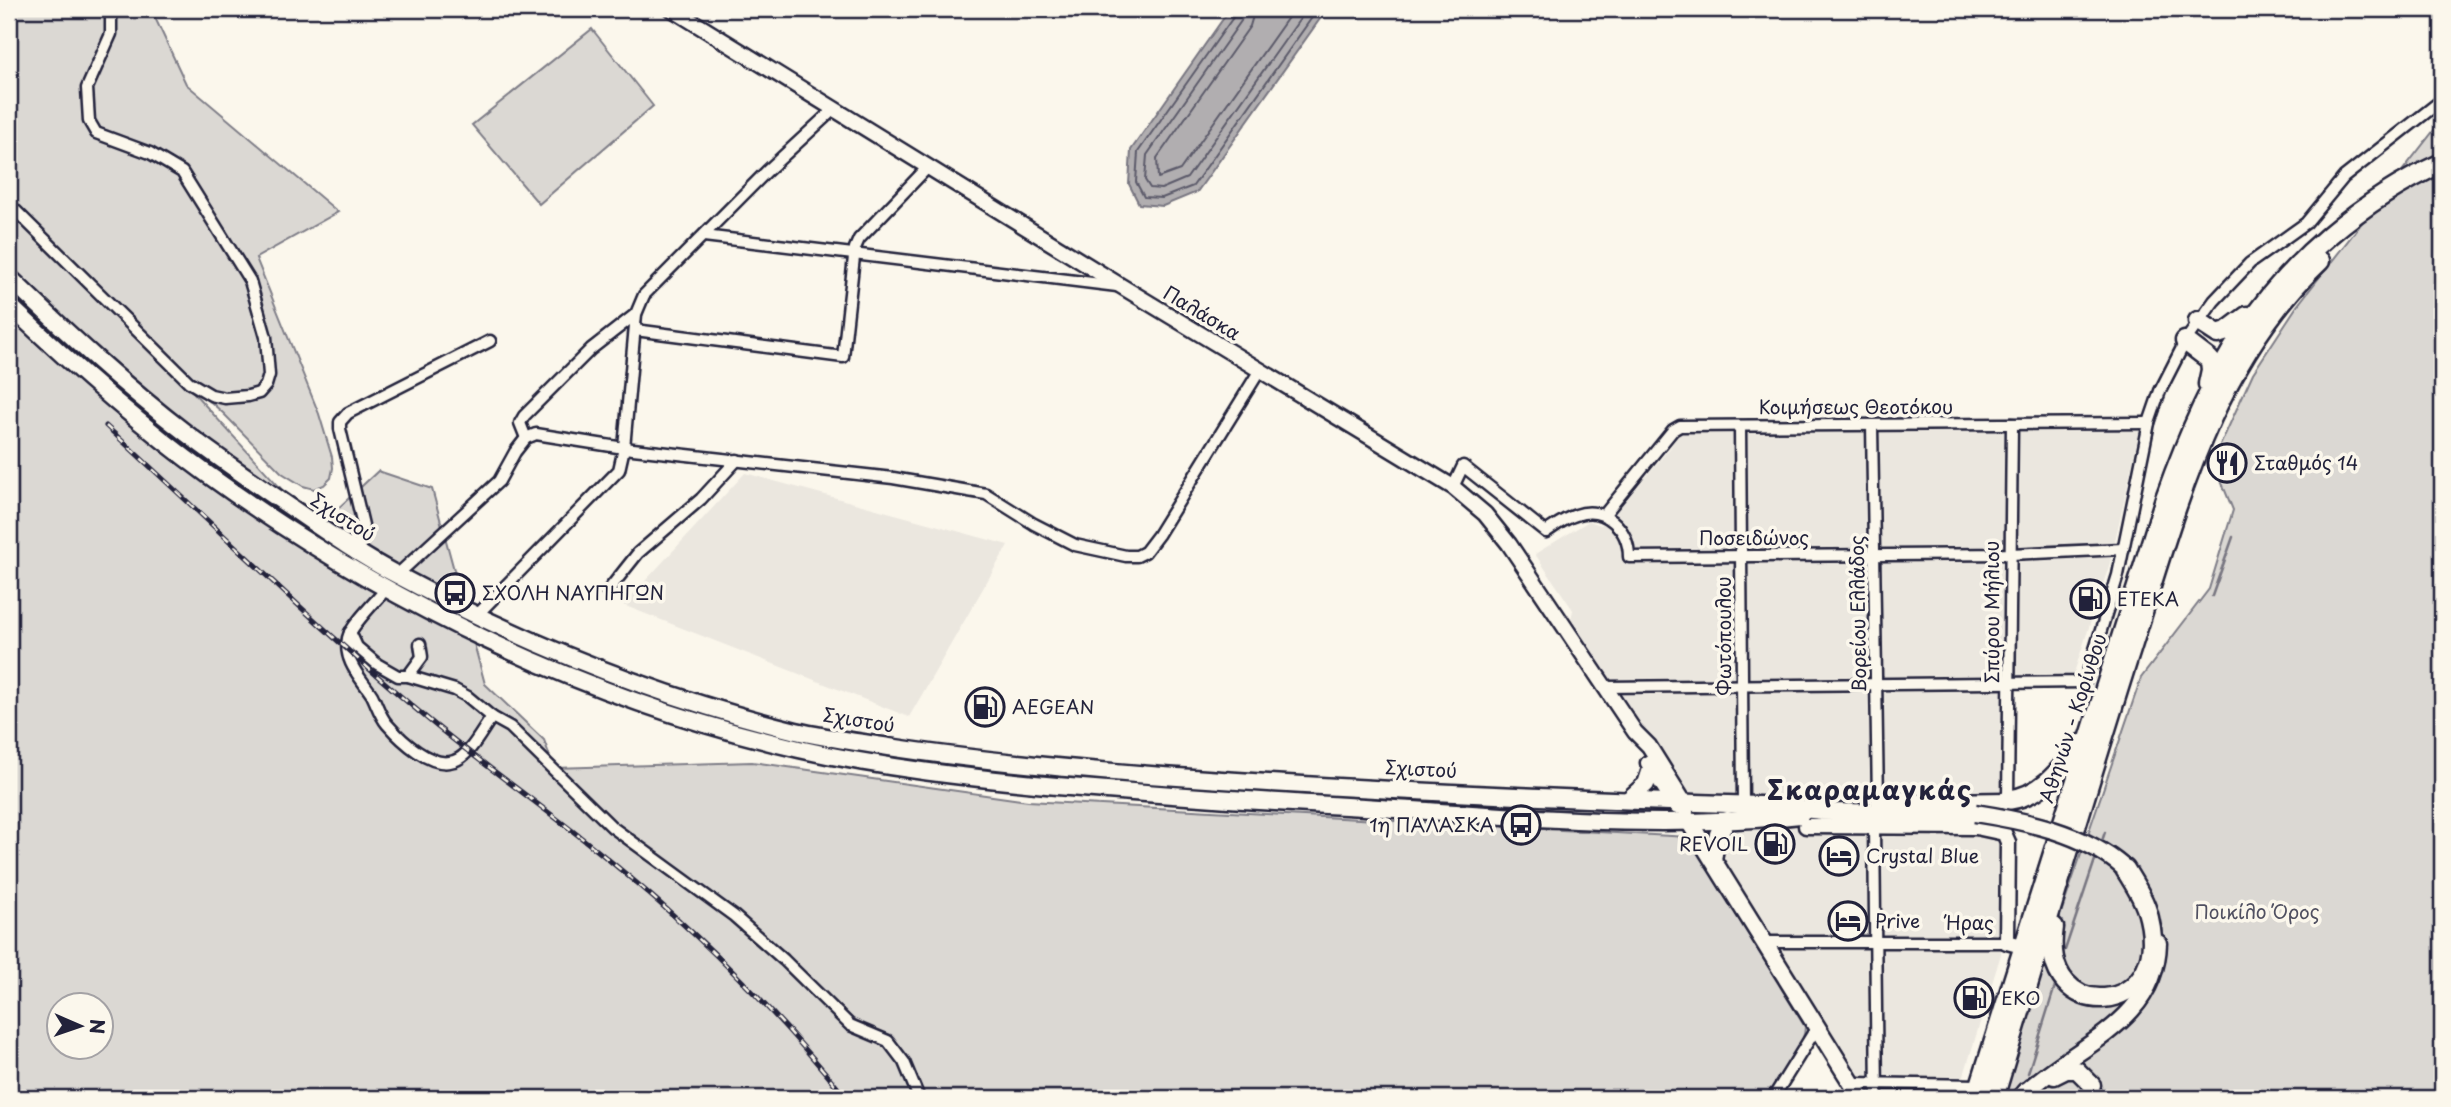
<svg xmlns="http://www.w3.org/2000/svg" width="2451" height="1107" font-family="'Playpen Sans',sans-serif">
<style>
.built{fill:#ebe7df}
.green{fill:#dbd8d3;stroke:#7e7d87;stroke-width:2;fill-rule:evenodd}
.water{fill:#b1aeb0;stroke:#787681;stroke-width:2}
.lines{fill:none;stroke-linecap:round;stroke-linejoin:round}
.shore{stroke:#5b5a6a;stroke-width:2}
.stream{stroke:#787681;stroke-width:2.5}
.street-casing{stroke:#22223b;stroke-width:15}
.secondary-casing{stroke:#22223b;stroke-width:19}
.primary-casing{stroke:#22223b;stroke-width:21}
.highway-casing{stroke:#22223b;stroke-width:23}
.street{stroke:#fbf7ec;stroke-width:10}
.secondary{stroke:#fbf7ec;stroke-width:14}
.primary{stroke:#fbf7ec;stroke-width:16}
.highway{stroke:#fbf7ec;stroke-width:18}
.rail-casing{stroke:#22223b;stroke-width:5}
.rail{stroke:#fbf7ec;stroke-width:2.5;stroke-dasharray:8;stroke-linecap:butt}
.primary-bridge-casing{stroke:#22223b;stroke-width:21;stroke-linecap:butt}
.primary-bridge{stroke:#fbf7ec;stroke-width:16}
.labels{text-anchor:middle;stroke-width:7;stroke-linejoin:round;paint-order:stroke}
.street-label{font-size:19px;fill:#22223b;stroke:#fbf7ec}
.poi-label{font-size:19px;fill:#22223b;stroke:#fbf7ec;text-anchor:start}
.park-label{font-size:19px;fill:#505061;stroke:#fbf7ec}
.district-label{font-size:26px;font-weight:bold;letter-spacing:2px;fill:#22223b;stroke:#fbf7ec}
</style>
<rect width="100%" height="100%" fill="#fbf7ec"/>
<filter id="ink" filterUnits="userSpaceOnUse"><feTurbulence type="fractalNoise" baseFrequency=".0143" numOctaves="2"/><feDisplacementMap in="SourceGraphic" scale="14" xChannelSelector="R" yChannelSelector="G"/><feConvolveMatrix kernelMatrix="1 2 1 2 8 2 1 2 1" color-interpolation-filters="sRGB"/></filter>
<g filter="url(#ink)">
<!-- built -->
<g class="built">
<path d="M2140,430L2110,563L2073,676L2001,678V954L1957,1098H1868L1571,619L1573,610L1535,554L1589,521L1601,525L1616,512L1670,448L1679,432Z"/>
<path d="M745,473L1008,545L909,717L623,605Z"/>
</g>
<!-- green -->
<g class="green">
<path d="M9,9H151L186,84L338,212L256,258L319,414L332,457L333,468L331,478L324,485L314,489L303,486L282,473L223,413L162,358L317,528L378,471L432,489L485,684L544,740L554,768L752,762L1028,801L1689,837L1805,1027C1805,1047 1777,1081 1766,1098H9ZM60,1006H102V1048H60Z"/>
<path d="M592,29L653,106L539,204L472,125Z"/>
<path d="M2442,120V1098H1989L2040,975L2141,678L2209,589L2233,510L2213,461L2253,373L2297,306Z"/>
</g>
<!-- water -->
<path class="water" d="M1230,9H1327L1197,192L1163,206L1139,204L1129,184L1131,150Z"/>
<g class="lines">
<!-- shore -->
<g class="shore">
<path d="M1235,9L1234,16L1138,152L1136,182L1144,197L1162,198L1193,186L1318,9"/>
<path d="M1244,9L1241,21L1147,155L1145,180L1150,188L1161,189L1187,178L1307,9"/>
<path d="M1255,9L1250,26L1157,158L1158,178L1180,170L1294,9"/>
</g>
<!-- stream -->
<g class="stream">
<path d="M2212,596L2233,537"/>
<path d="M2101,844L2105,832"/>
<path d="M2065,950L2096,857"/>
<path d="M2028,1073L2056,983"/>
</g>
<!-- street casing -->
<g class="street-casing">
<g id="street">
<path d="M9,204L189,382L211,395L225,398L248,396L259,393L266,385L269,375L266,337L250,281L182,172L150,153L96,133L89,121L87,88L111,34V9"/>
<path d="M704,236L1117,286"/>
<path d="M635,330L843,357L855,248L859,239L927,168"/>
<path d="M1872,425L1878,802"/>
<path d="M1740,426L1743,804"/>
<path d="M526,438L520,423L524,416L591,349L636,314"/>
<path d="M1453,487L1463,466L1546,532C1555,526 1565,518 1576,515C1604,505 1629,528 1629,557L2010,554L2123,549"/>
<path d="M1604,515L1673,430L1680,426L2149,423"/>
<path d="M355,554L361,541L363,525L340,429V422L348,413L490,341"/>
<path d="M397,575L499,481L515,452L526,438L536,434L624,448L893,478L986,494L1034,524L1075,545L1126,556H1137L1145,552L1158,535L1260,370"/>
<path d="M387,588C378,599 351,625 348,638C343,661 361,678 372,695C377,705 380,716 387,724C401,740 431,769 454,761C470,756 482,730 492,717"/>
<path d="M607,592L638,553L701,499L737,460"/>
<path d="M477,615L619,470L624,448L636,314L644,295L767,171L834,109"/>
<path d="M350,632L357,647L377,664L398,676H408L455,690L468,697L492,717L510,727L612,827L734,916L784,960L850,1025L888,1041L904,1062L919,1098"/>
<path d="M408,676L422,657L420,644"/>
<path d="M1606,687L2085,682L2118,575L2149,423L2160,391L2186,340L2214,301L2250,263L2306,223L2344,177L2442,100"/>
<path d="M2008,800L2012,424"/>
<path d="M1874,826L1877,1098"/>
<path d="M1764,942H2007"/>
<path d="M1852,1083L1980,1085"/>
<path d="M1773,1098L1817,1027"/>
</g>
</g>
<!-- secondary casing -->
<g class="secondary-casing">
<g id="secondary">
<path d="M672,9L1121,286L1453,487L1485,514L1509,544L1635,732L1649,746L1684,802L1686,812"/>
<path d="M1648,763L1677,807"/>
<path d="M1878,802L2008,800"/>
<path d="M1806,826L1976,827L2004,833L2008,842L2007,942L2022,946"/>
</g>
</g>
<!-- primary casing -->
<g class="primary-casing">
<g id="primary">
<path d="M9,277C66,332 124,386 187,434C217,457 248,478 280,500C318,526 357,554 399,576C524,643 658,697 796,731C826,738 858,742 889,747C980,761 1071,769 1163,776C1361,790 1561,799 1759,805L1833,812L1975,813"/>
<path d="M9,305C72,365 137,423 207,474C384,602 586,700 799,749C883,768 971,778 1057,786C1154,794 1250,801 1346,806C1495,814 1652,832 1800,815"/>
<path d="M1628,800L1646,784L1651,769"/>
<path d="M1688,820L1861,1098"/>
<path d="M1713,859L1718,834L1728,820"/>
<path d="M2054,1076L2066,1070H2077L2092,1085"/>
<path d="M2026,1092C2077,1044 2156,1023 2158,943"/>
</g>
</g>
<!-- highway casing -->
<g class="highway-casing">
<g id="highway">
<path d="M2198,321L2218,334L2227,331L2247,316"/>
<path d="M2185,341L2210,360L2211,370L2208,384"/>
<path d="M2008,800C2042,796 2061,769 2081,744"/>
<path d="M2054,927C2038,1028 2173,1018 2149,918C2145,900 2134,884 2125,869"/>
<path d="M1976,1098L2165,498C2185,442 2209,385 2242,334C2289,261 2363,199 2442,163"/>
<path d="M1994,1098C2038,953 2081,807 2127,662C2173,522 2208,366 2320,261"/>
<path d="M2021,1098L2026,1092"/>
</g>
</g>
<!-- street -->
<use href="#street" class="street"/>
<!-- secondary -->
<use href="#secondary" class="secondary"/>
<!-- primary -->
<use href="#primary" class="primary"/>
<!-- highway -->
<use href="#highway" class="highway"/>
<!-- rail casing -->
<g class="rail-casing">
<path id="rail" d="M106,426C211,522 313,623 423,715C485,767 553,813 615,865C699,934 778,1013 846,1098"/>
</g>
<!-- rail -->
<use href="#rail" class="rail"/>
<!-- primary-bridge casing -->
<g class="primary-bridge-casing">
<path id="primary-bridge" d="M1975,813C2026,821 2084,833 2123,867"/>
</g>
<!-- primary-bridge -->
<use href="#primary-bridge" class="primary-bridge"/>
</g>
</g>
<!-- icons -->
<defs>
<g id="restaurant-ring" transform="scale(2.0125)"><circle r="9.5" fill="#fbf7ec" stroke="#22223b" stroke-width="1.5"/><path d="M-5-6h1v4h1v-4h1v4h1v-4h1v5L-1.5 .5V6h-2V.5L-5-1ZM5-6V6H3V1.5H1.5Q1.5-4 5-6Z" fill="#22223b"/></g>
<g id="bus-ring" transform="scale(2.0125)"><circle r="9.5" fill="#fbf7ec" stroke="#22223b" stroke-width="1.5"/><path d="M-5-6H5V4H4V6H2V4H-2V6H-4V4H-5ZM-3.5-4V0h7V-4ZM-3.5 1.2v1.5H-2V1.2ZM2 1.2v1.5H3.5V1.2Z" fill="#22223b"/></g>
<g id="fuel-ring" transform="scale(2.0125)"><circle r="9.5" fill="#fbf7ec" stroke="#22223b" stroke-width="1.5"/><path d="M-5.5-6h7V0h2V4h1.3V-2.5L3-4.5l.8-.8L6-3V5H2.5V1h-1V6h-7ZM-4.2-4.7v3.2H.2V-4.7Z" fill="#22223b"/></g>
<g id="hotel-ring" transform="scale(2.0125)"><circle r="9.5" fill="#fbf7ec" stroke="#22223b" stroke-width="1.5"/><path d="M-6-4.5h1.5V1H6V5H4.5V3h-9V5H-6ZM-4 0a1.8 1.8 0 1 1 3.6 0ZM.5 0V-2.5h3Q6-2.5 6 0Z" fill="#22223b"/></g>
</defs>
<g fill-rule="evenodd">
<use href="#restaurant-ring" x="2227" y="463"/>
<use href="#bus-ring" x="455" y="593"/>
<use href="#fuel-ring" x="2090" y="599"/>
<use href="#fuel-ring" x="985" y="707"/>
<use href="#bus-ring" x="1521" y="825"/>
<use href="#fuel-ring" x="1775" y="844"/>
<use href="#hotel-ring" x="1839" y="856"/>
<use href="#hotel-ring" x="1848" y="921"/>
<use href="#fuel-ring" x="1974" y="998"/>
</g>
<g class="labels">
<!-- street labels -->
<g class="street-label">
<text transform="translate(1202 313) rotate(31)" y="7">Παλάσκα</text>
<text x="1856" y="414">Κοιμήσεως Θεοτόκου</text>
<text transform="translate(343 517) rotate(33)" y="7">Σχιστού</text>
<text x="1754" y="545">Ποσειδώνος</text>
<text transform="translate(1992 612) rotate(-90)" y="7">Σπύρου Μήλιου</text>
<text transform="translate(1858 614) rotate(-91)" y="7">Βορείου Ελλάδος</text>
<text transform="translate(1724 636) rotate(-90)" y="7">Φωτόπουλου</text>
<text transform="translate(2073 718) rotate(-72)" y="7">Αθηνών - Κορίνθου</text>
<text transform="translate(859 720) rotate(9)" y="7">Σχιστού</text>
<text transform="translate(1421 769) rotate(3)" y="7">Σχιστού</text>
<text x="1970" y="930">Ήρας</text>
</g>
<!-- poi labels -->
<g class="poi-label">
<text x="2254" y="470">Σταθμός 14</text>
<text x="482" y="600">ΣΧΟΛΗ ΝΑΥΠΗΓΩΝ</text>
<text x="2117" y="606">ETEKA</text>
<text x="1012" y="714">AEGEAN</text>
<text x="1494" y="832" text-anchor="end">1η ΠΑΛΑΣΚΑ</text>
<text x="1748" y="851" text-anchor="end">REVOIL</text>
<text x="1866" y="863">Crystal Blue</text>
<text x="1875" y="928">Prive</text>
<text x="2001" y="1005">EKO</text>
</g>
<!-- park labels -->
<g class="park-label">
<text x="2257" y="919">Ποικίλο Όρος</text>
</g>
<!-- district labels -->
<g class="district-label">
<text x="1870" y="800">Σκαραμαγκάς</text>
</g>
</g>
<!-- margin -->
<rect width="2451" height="1107" fill="none" stroke="#fbf7ec" stroke-width="35"/>
<rect x="18" y="18" width="2416" height="1072" fill="none" stroke="#22223b" stroke-width="2.5" filter="url(#ink)"/>
<!-- north arrow -->
<g transform="translate(80 1026) rotate(92)"><circle r="33" fill="#fbf7ec" stroke="#a4a2a5" stroke-width="2"/>
<path d="M0-5L12 26L0 18L-12 26Z" fill="#22223b"/>
<text y="-10" font-size="19" font-weight="bold" text-anchor="middle" fill="#22223b">N</text>
</g>
</svg>
